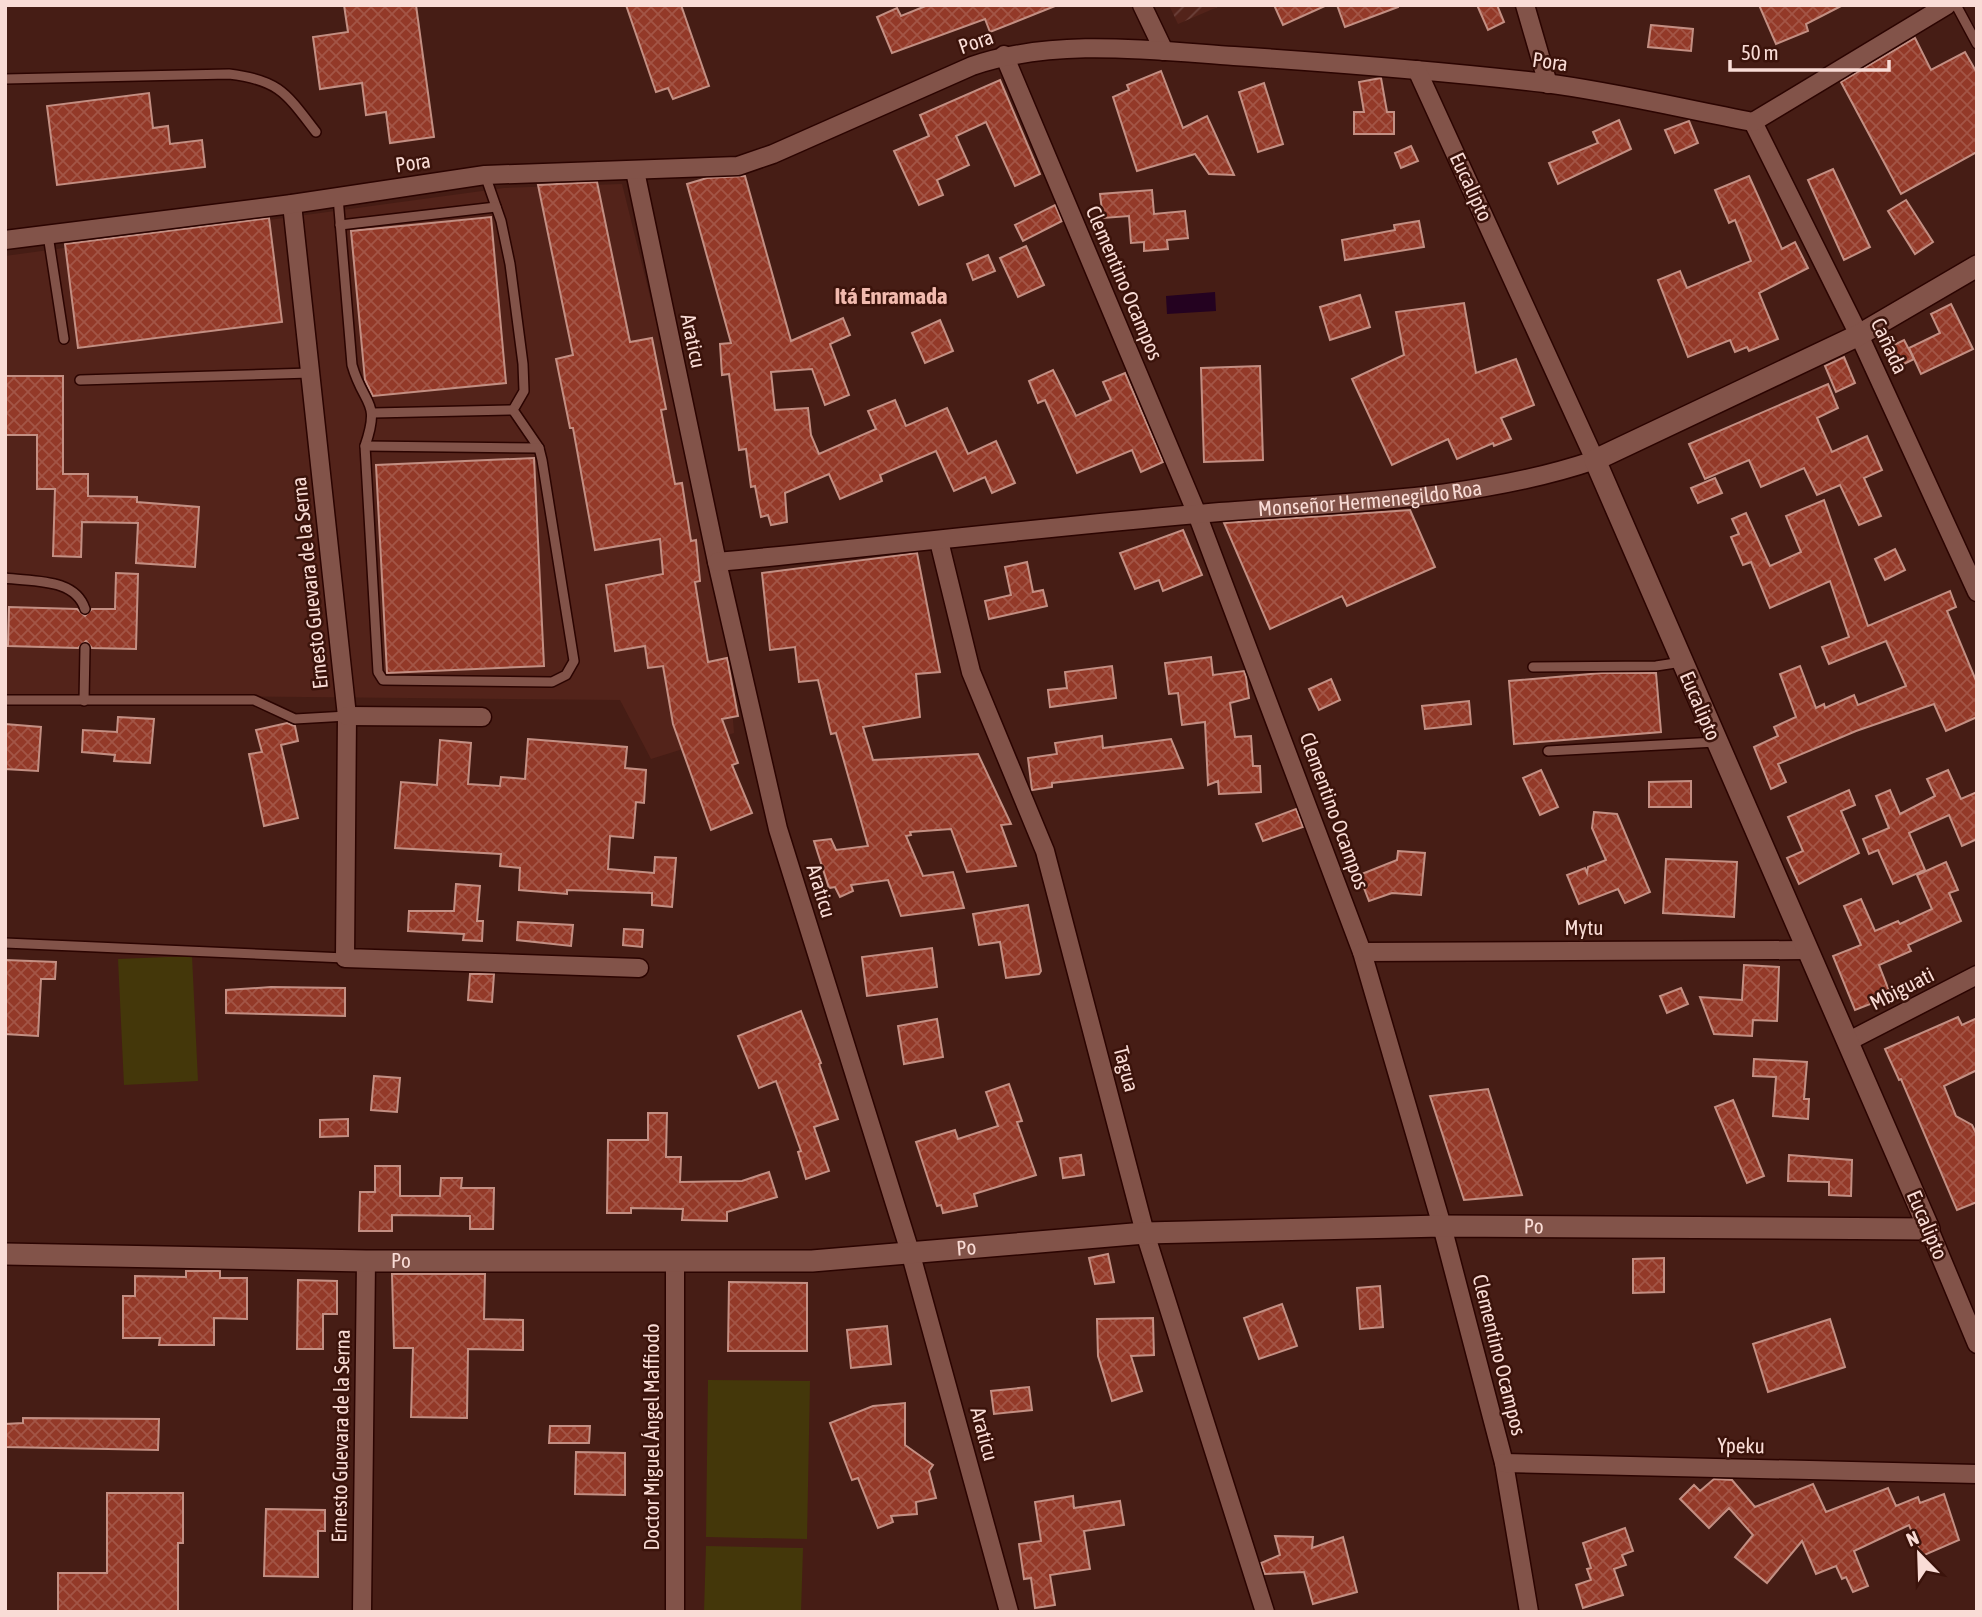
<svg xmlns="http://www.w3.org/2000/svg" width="1982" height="1617" font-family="'Asap Condensed',sans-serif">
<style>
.built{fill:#53231a}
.industrial{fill:url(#industrial-furrows)}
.park{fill:#44370a}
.water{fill:#240220}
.building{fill:url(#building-cross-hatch);stroke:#c38f83;stroke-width:2}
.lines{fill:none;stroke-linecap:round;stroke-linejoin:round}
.lane-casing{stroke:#2b0401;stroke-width:12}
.street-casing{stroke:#2b0401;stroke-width:21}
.secondary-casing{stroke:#2b0401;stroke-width:24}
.lane{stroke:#825349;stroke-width:9}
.street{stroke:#825349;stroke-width:18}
.secondary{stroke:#825349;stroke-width:21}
.labels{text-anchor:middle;stroke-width:5;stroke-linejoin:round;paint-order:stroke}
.street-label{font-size:21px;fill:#f9dcd6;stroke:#3b130b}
.neighbourhood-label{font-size:23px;font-weight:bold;fill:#f1baae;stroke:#3b130b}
</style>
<defs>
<pattern id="industrial-furrows" width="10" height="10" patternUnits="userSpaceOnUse" patternTransform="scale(1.75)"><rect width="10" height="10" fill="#53231a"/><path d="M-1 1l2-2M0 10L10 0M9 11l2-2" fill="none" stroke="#6c423b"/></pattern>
<pattern id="building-cross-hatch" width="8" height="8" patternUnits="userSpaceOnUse" patternTransform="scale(1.75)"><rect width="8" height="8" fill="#933928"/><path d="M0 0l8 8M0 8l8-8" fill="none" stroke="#a35546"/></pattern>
</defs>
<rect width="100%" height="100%" fill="#461d15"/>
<!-- built -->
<path class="built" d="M622,184L724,593L734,733L651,759L620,700L5,694V256L504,188Z"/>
<!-- industrial -->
<path class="industrial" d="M1169,5H1222L1178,24Z"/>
<!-- park -->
<g class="park">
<path d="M192,956L198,1081L124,1085L118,959Z"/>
<path d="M708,1380L810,1381L807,1539L706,1537Z"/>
<path d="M706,1546L803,1548L801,1612H704Z"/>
</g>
<!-- water -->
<path class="water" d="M1215,292L1216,311L1167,314L1166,296Z"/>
<!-- building -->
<g class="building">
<path d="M344,5H416L434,137L390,143L386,112L366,115L362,83L320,89L313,37L348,32Z"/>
<path d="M626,5H681L709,86L673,99L668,88L656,92Z"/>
<path d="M928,5H1055V6L990,32L985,19L892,53L877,17L897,8L901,16Z"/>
<path d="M1274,5H1327L1283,25Z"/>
<path d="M1337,5H1398V7L1345,27Z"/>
<path d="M1477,5H1497L1504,22L1488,30Z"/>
<path d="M1759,5H1843L1806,24L1808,31L1776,44Z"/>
<path d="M1651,25L1693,29L1691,51L1648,47Z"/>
<path d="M1915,38L1931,70L1965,52L1977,73V152L1901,194L1841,82Z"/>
<path d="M1161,71L1183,128L1207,116L1234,175L1209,174L1195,154L1137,171L1113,97L1129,90L1127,85Z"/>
<path d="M1381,78L1387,112H1394V134H1354V112H1364L1359,82Z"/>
<path d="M1000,80L1040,174L1015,186L986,122L956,136L969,165L937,180L943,195L919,205L894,151L929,136L920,115Z"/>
<path d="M1264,83L1283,144L1258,152L1239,92Z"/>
<path d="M149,93L153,128L168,126L170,144L202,140L205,167L57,185L47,106Z"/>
<path d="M1619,120L1631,149L1558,184L1549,163L1598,143L1593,132Z"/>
<path d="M1689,121L1698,143L1675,153L1665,130Z"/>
<path d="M1411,146L1418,161L1401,168L1395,153Z"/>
<path d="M1833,169L1870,247L1844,260L1808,180Z"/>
<path d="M745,176L791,341L843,318L850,335L830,344L849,395L825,405L812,369L771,372L775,410L808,408L811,435L819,454L876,429L868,411L895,400L906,426L947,408L968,454L996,441L1015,483L992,493L985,477L954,491L936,451L880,475L882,481L840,499L829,474L785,493L787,522L771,525L768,515L761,517L755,486L751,487L746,449L739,450L729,374L722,375L720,344L731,343L687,184L707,178Z"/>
<path d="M1749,176L1782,249L1795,242L1808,268L1759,293L1778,339L1749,351L1747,347L1735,352L1730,340L1688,357L1658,280L1680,271L1687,288L1751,261L1735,220L1729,223L1715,190Z"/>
<path d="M597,182L630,342L652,338L666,409L661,410L675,484L682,483L691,541L696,540L700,581L695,582L708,662L727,658L728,663L738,716L722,719L738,763L732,765L752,813L711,830L673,724L663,666L648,668L645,646L615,651L606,585L663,574L660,539L595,550L573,428H570L556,359L573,355L538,185Z"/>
<path d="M1152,190L1154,214L1185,211L1188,238L1167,240L1168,249L1144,251V242L1131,243L1129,216L1103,218L1100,194Z"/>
<path d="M1906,200L1933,242L1915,254L1888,211Z"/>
<path d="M1055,205L1062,221L1023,241L1015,225Z"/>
<path d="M491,217L506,383L373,396L365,380L351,231Z"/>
<path d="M269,218L282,322L78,348L65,244Z"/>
<path d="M1419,221L1424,247L1345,260L1342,240L1395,230L1394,225Z"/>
<path d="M1026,246L1044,285L1018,297L1000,258Z"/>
<path d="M988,255L995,271L973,280L967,264Z"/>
<path d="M1360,295L1370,327L1330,340L1320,307Z"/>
<path d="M1464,303L1476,373L1516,359L1534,405L1501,418L1511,439L1494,446L1493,443L1457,459L1448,439L1392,465L1352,379L1404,355L1396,312Z"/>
<path d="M1951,304L1973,349L1921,374L1909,348L1940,333L1931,314Z"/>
<path d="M940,320L953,351L925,363L912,333Z"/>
<path d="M1904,340L1914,359L1898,367L1888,348Z"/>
<path d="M1844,357L1855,383L1836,392L1825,366Z"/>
<path d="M1260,366L1263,460L1204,462L1201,368Z"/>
<path d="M1053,370L1076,416L1111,400L1103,382L1125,373L1163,462L1141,472L1132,450L1077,473L1045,400L1038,403L1029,381Z"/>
<path d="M5,376H63V474H88V496L137,497V502L199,507L195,567L136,563L138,523L82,522L81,557L53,556L55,489H37V435H5Z"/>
<path d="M1828,384L1838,408L1817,418L1832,452L1867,436L1882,470L1864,478L1881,516L1859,525L1840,485L1817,495L1804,468L1761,487L1749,460L1705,479L1689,444Z"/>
<path d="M534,458L544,666L387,673L376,465Z"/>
<path d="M1715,478L1722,493L1698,503L1691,488Z"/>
<path d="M1824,500L1868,626L1950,591L1956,607L1947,611L1977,683V717L1946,731L1934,704L1856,731L1778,764L1786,782L1771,789L1754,747L1778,736L1774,727L1796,717L1780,674L1800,666L1816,708L1824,704L1825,708L1854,695L1858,705L1906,686L1886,641L1829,664L1822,647L1849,637L1830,581L1770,608L1751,562L1743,565L1731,537L1739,534L1732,519L1746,513L1770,566L1801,552L1786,516Z"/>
<path d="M1410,510L1435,567L1347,606L1342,596L1270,629L1224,523Z"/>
<path d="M1183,530L1202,575L1163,591L1159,580L1135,589L1120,553Z"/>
<path d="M1895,549L1905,570L1885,580L1875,559Z"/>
<path d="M917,553L940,672L916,674L920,717L863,727L873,760L978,754L1011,824L1001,825L1016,866L967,872L951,829L910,832L911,835L906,836L923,876L953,872L964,908L901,916L888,880L851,885L853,891L840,897L835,887L829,888L814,841L831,839L836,850L868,846L836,733L831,734L818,680L799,682L795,647L770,650L762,573Z"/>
<path d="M1027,562L1033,592L1043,590L1047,606L989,619L985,601L1011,595L1005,567Z"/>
<path d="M116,573L138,574L136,649L92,648L86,641L78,648L8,646L9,607L77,609L85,616L92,609H115Z"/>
<path d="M1211,657L1213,675L1244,671L1246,677L1249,698L1230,703L1235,737L1251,736L1253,766H1260L1261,792L1219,794L1218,781L1208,785L1205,722L1182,725L1178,693L1169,694L1165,663Z"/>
<path d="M1112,666L1116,698L1050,707L1048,690L1067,688L1065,672Z"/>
<path d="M1602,673H1656L1661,732L1514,744L1509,681Z"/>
<path d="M1331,679L1340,700L1319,710L1309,689Z"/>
<path d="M1469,701L1471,724L1425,729L1422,706Z"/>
<path d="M118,717L154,719L150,763L114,761L115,755L82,752L83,730L117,732Z"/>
<path d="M287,723L295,726L298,741L281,745L298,818L264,826L249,754L262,752L256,730Z"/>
<path d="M5,724L41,727L38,771L5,769Z"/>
<path d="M1102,736L1103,748L1171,739L1183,768L1052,783V787L1032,790L1028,758L1057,754L1055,743Z"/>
<path d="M528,739L627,747L625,768L646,770L644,803L636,802L633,838L610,836L608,869L654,873L655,857L676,858L672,907L652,905V893L567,890V894L519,890L520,868L500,866L501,854L395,848L401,782L437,785L440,740L471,743L468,784L500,786L501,777L525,779Z"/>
<path d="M1541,770L1558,807L1540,815L1523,778Z"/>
<path d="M1948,770L1961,799L1977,792V839L1962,846L1949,815L1909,833L1925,870L1893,884L1878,850L1869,854L1863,839L1889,828L1876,796L1890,790L1900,814L1935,796L1927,779Z"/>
<path d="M1691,781V807H1649V782Z"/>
<path d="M1849,790L1855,805L1841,811L1859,853L1799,884L1787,858L1803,851L1788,817Z"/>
<path d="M1296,809L1303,827L1263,841L1256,824Z"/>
<path d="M1594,812L1617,814L1650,892L1625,903L1618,889L1579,904L1567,875L1585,868L1587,873L1588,867L1606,860L1592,828Z"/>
<path d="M1398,851L1425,853L1421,895L1392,893L1369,901L1359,875L1397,860Z"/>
<path d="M1666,859L1737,862L1734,917L1663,913Z"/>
<path d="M1946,862L1958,890L1949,893L1961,921L1908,945L1911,951L1879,965L1891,996L1855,1010L1833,956L1861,945L1844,906L1861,899L1875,931L1898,921L1900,924L1932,909L1917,875Z"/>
<path d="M456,884L480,886L477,921H483L482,941L463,940L464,934L408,931L409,911H454Z"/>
<path d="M1028,905L1041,971L1039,974L1006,978L1000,942L979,945L973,914Z"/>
<path d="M518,922L573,925L571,946L517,940Z"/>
<path d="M624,929L643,930L642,947L623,945Z"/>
<path d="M932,948L937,987L867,996L862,957Z"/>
<path d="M5,960L56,962L55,979H41L38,1036L5,1034Z"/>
<path d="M1744,965L1779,967L1777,1021L1753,1020L1752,1036L1714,1034L1700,997L1742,1000Z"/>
<path d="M470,974H494L492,1002L468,1000Z"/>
<path d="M271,987L345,988V1016L226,1013V990Z"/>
<path d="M1681,988L1688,1004L1667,1013L1660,996Z"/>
<path d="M801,1011L821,1063L819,1064L838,1119L814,1127L829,1171L806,1179L798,1152L801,1151L776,1081L759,1088L738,1036Z"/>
<path d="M1958,1017L1962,1025L1977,1018V1070L1944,1086L1956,1116L1972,1125L1977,1135V1202L1957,1210L1901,1079L1899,1080L1885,1049Z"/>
<path d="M937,1019L943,1057L904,1064L898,1026Z"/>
<path d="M1754,1059L1807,1062L1804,1099H1809L1808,1119L1773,1116L1776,1077L1753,1076Z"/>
<path d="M374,1076L400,1078L397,1112L371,1110Z"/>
<path d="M1009,1084L1022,1121L1017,1122L1036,1175L974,1194L977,1206L943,1213L941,1205L937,1206L916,1142L955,1130L958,1139L998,1126L986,1092Z"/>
<path d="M1488,1089L1522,1195L1464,1200L1430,1096Z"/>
<path d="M1733,1100L1764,1176L1747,1183L1715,1107Z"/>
<path d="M648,1113H667L666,1157H681L680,1182L742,1181L769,1172L777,1197L727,1212V1221L682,1220L683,1209L631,1208V1213H607L608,1140H648Z"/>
<path d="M348,1119V1136L320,1137V1120Z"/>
<path d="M1081,1155L1084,1175L1063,1178L1060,1158Z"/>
<path d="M1789,1155L1852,1160L1851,1196L1829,1195V1182L1788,1181Z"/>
<path d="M375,1166H400V1196H440L441,1178H462L461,1188H494L493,1229H470V1216L392,1215V1231H359L360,1192H375Z"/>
<path d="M1108,1254L1114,1282L1095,1284L1089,1258Z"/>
<path d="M1664,1258V1292L1633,1293V1259Z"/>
<path d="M186,1271H220V1278H247V1319L214,1318V1345H159L160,1338H123V1296H135V1276L186,1277Z"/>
<path d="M392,1274H485L484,1319L523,1320V1350L468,1349L467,1418L411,1417L413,1348H394Z"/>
<path d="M298,1280L337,1281V1314H323V1349H297Z"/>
<path d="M729,1282L807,1283V1351H728Z"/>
<path d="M1380,1286L1383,1327L1360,1329L1357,1288Z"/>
<path d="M1282,1304L1297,1346L1259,1359L1244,1318Z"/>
<path d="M1153,1318L1154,1355L1131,1356L1142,1391L1112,1401L1098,1356L1097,1319Z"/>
<path d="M1830,1319L1845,1367L1768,1392L1753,1344Z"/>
<path d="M887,1326L891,1364L851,1368L847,1330Z"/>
<path d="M1029,1387L1032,1410L994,1414L991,1391Z"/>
<path d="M905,1403V1445L933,1465L929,1471L936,1498L916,1502L917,1514L891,1516L893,1522L878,1528L858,1478L852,1480L830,1423L873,1406Z"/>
<path d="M23,1418L159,1419L158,1450L5,1447V1424L23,1423Z"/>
<path d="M550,1426H590L589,1443H549Z"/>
<path d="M576,1452L625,1453V1495L575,1494Z"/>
<path d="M1714,1479L1732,1480L1755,1507L1813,1484L1826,1512L1888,1488L1896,1506L1918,1497L1920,1503L1944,1494L1959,1540L1922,1556L1909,1525L1854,1551L1868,1586L1853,1592L1846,1577L1842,1579L1836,1566L1816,1574L1802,1541L1767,1583L1735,1557L1753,1535L1729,1508L1709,1528L1680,1499L1694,1485L1700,1491Z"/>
<path d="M107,1493H183V1543H178V1612H58V1573H107Z"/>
<path d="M1073,1496L1074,1508L1120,1501L1124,1525L1084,1531L1090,1569L1050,1575L1055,1605L1035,1608L1031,1578L1024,1579L1019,1544L1041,1541L1035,1502Z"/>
<path d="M266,1509L325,1510V1531H318V1577L264,1576Z"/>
<path d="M1625,1528L1633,1551L1622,1555L1626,1565L1614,1569L1623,1595L1583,1608L1576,1585L1591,1580L1587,1569L1591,1568L1583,1543Z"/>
<path d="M1275,1536L1313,1537L1312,1548L1343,1537L1357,1592L1313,1604L1304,1572L1265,1574L1261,1563L1280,1555Z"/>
</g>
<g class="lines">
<!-- lane casing -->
<g class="lane-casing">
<g id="lane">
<path d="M1956,5L1977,44"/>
<path d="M5,79L229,74C279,80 286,93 316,132"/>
<path d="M338,197L352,365C364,407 381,399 365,446L378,672L383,680L552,682L566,675L574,661L542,460L539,448L513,410L524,391L523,364L510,264L501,221L485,175"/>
<path d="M340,225L496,207"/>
<path d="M48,235L64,339"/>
<path d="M80,380L310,373"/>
<path d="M373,413L513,410"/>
<path d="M365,446L539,448"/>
<path d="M5,578C34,582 75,578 85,609"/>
<path d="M1533,667L1656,666L1682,662"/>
<path d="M5,700H254L295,719L347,716"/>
<path d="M84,701L85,648"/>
<path d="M1548,751L1716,742"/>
<path d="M5,943L345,958"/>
</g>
</g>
<!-- street casing -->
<g class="street-casing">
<g id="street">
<path d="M1142,5L1164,51"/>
<path d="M1525,5L1548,84"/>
<path d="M1004,55L1197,514L1362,952L1442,1226L1504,1463L1529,1612"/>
<path d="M1753,122L1859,335L1977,592"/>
<path d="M635,171L717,562L778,829L911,1255L1009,1612"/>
<path d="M292,204L347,716L345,958L639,968"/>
<path d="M5,240L292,204L485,175L738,166L773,154L972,66C1054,38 1148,50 1234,56C1338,63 1442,71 1545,83C1615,92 1684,109 1753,122L1947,5"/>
<path d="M939,541L971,672L1045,851L1145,1233L1265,1612"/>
<path id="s1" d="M717,562C877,547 1037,528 1197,514C1330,502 1468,503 1595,460L1417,70"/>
<path d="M347,716L482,717"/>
<path d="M1362,952L1806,950"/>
<path d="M1847,1042L1977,975"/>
<path d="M1929,1229L1977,1344"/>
<path d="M675,1263V1612"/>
<path d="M1504,1463L1977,1474"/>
<path d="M362,1612L366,1261"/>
</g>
</g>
<!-- secondary casing -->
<g class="secondary-casing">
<g id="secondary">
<path id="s2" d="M5,1254L366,1261H812L1145,1233L1442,1226L1929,1229L1595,460L1859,335L1977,266"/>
</g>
</g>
<!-- lane -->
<use href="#lane" class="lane"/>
<!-- street -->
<use href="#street" class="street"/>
<!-- secondary -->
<use href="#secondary" class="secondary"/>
</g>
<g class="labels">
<!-- street labels -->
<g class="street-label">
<text transform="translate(976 42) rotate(-19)" y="7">Pora</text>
<text transform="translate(1550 62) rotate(8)" y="7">Pora</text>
<text transform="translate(413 163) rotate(-8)" y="7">Pora</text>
<text transform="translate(1471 187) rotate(65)" y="7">Eucalipto</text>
<text transform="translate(1124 283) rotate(67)" y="7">Clementino Ocampos</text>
<text transform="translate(693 341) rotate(78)" y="7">Araticu</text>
<text transform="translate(1889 346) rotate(65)" y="7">Cañada</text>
<text dy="7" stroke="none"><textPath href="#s1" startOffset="656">Monseñor Hermenegildo Roa</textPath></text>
<text transform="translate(310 583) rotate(-96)" y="7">Ernesto Guevara de la Serna</text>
<text transform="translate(1700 706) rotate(67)" y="7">Eucalipto</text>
<text transform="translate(1334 811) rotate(70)" y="7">Clementino Ocampos</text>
<text transform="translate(821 891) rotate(73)" y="7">Araticu</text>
<text x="1584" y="935">Mytu</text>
<text transform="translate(1902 989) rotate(-27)" y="7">Mbiguati</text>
<text transform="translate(1126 1069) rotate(75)" y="7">Tagua</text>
<text transform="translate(1927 1225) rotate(67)" y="7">Eucalipto</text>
<text dy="7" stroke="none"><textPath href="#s2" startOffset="1530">Po</textPath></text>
<text dy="7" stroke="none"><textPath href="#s2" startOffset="962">Po</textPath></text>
<text dy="7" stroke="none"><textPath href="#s2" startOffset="396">Po</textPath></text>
<text transform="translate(1499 1355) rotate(76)" y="7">Clementino Ocampos</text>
<text transform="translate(984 1434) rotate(75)" y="7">Araticu</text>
<text transform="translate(341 1436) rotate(-89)" y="7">Ernesto Guevara de la Serna</text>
<text transform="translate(652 1437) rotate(-90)" y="7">Doctor Miguel Ángel Maffiodo</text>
<text transform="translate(1741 1446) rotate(1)" y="7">Ypeku</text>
</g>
<!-- neighbourhood labels -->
<g class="neighbourhood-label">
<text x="891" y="304">Itá Enramada</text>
</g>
</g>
<!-- border -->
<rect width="1982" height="1617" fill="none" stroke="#f9dcd6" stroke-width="14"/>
<!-- north arrow -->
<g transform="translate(1919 1554) rotate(337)" stroke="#3b130b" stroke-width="5" paint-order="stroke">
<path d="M0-5L12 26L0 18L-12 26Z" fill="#f9dcd6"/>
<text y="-10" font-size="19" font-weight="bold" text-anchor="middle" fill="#f9dcd6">N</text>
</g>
<!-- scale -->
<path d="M1730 60v10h159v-10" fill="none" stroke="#f9dcd6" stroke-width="3.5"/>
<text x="1741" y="60" font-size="21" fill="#f9dcd6" stroke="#3b130b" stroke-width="5" paint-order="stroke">50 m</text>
</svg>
